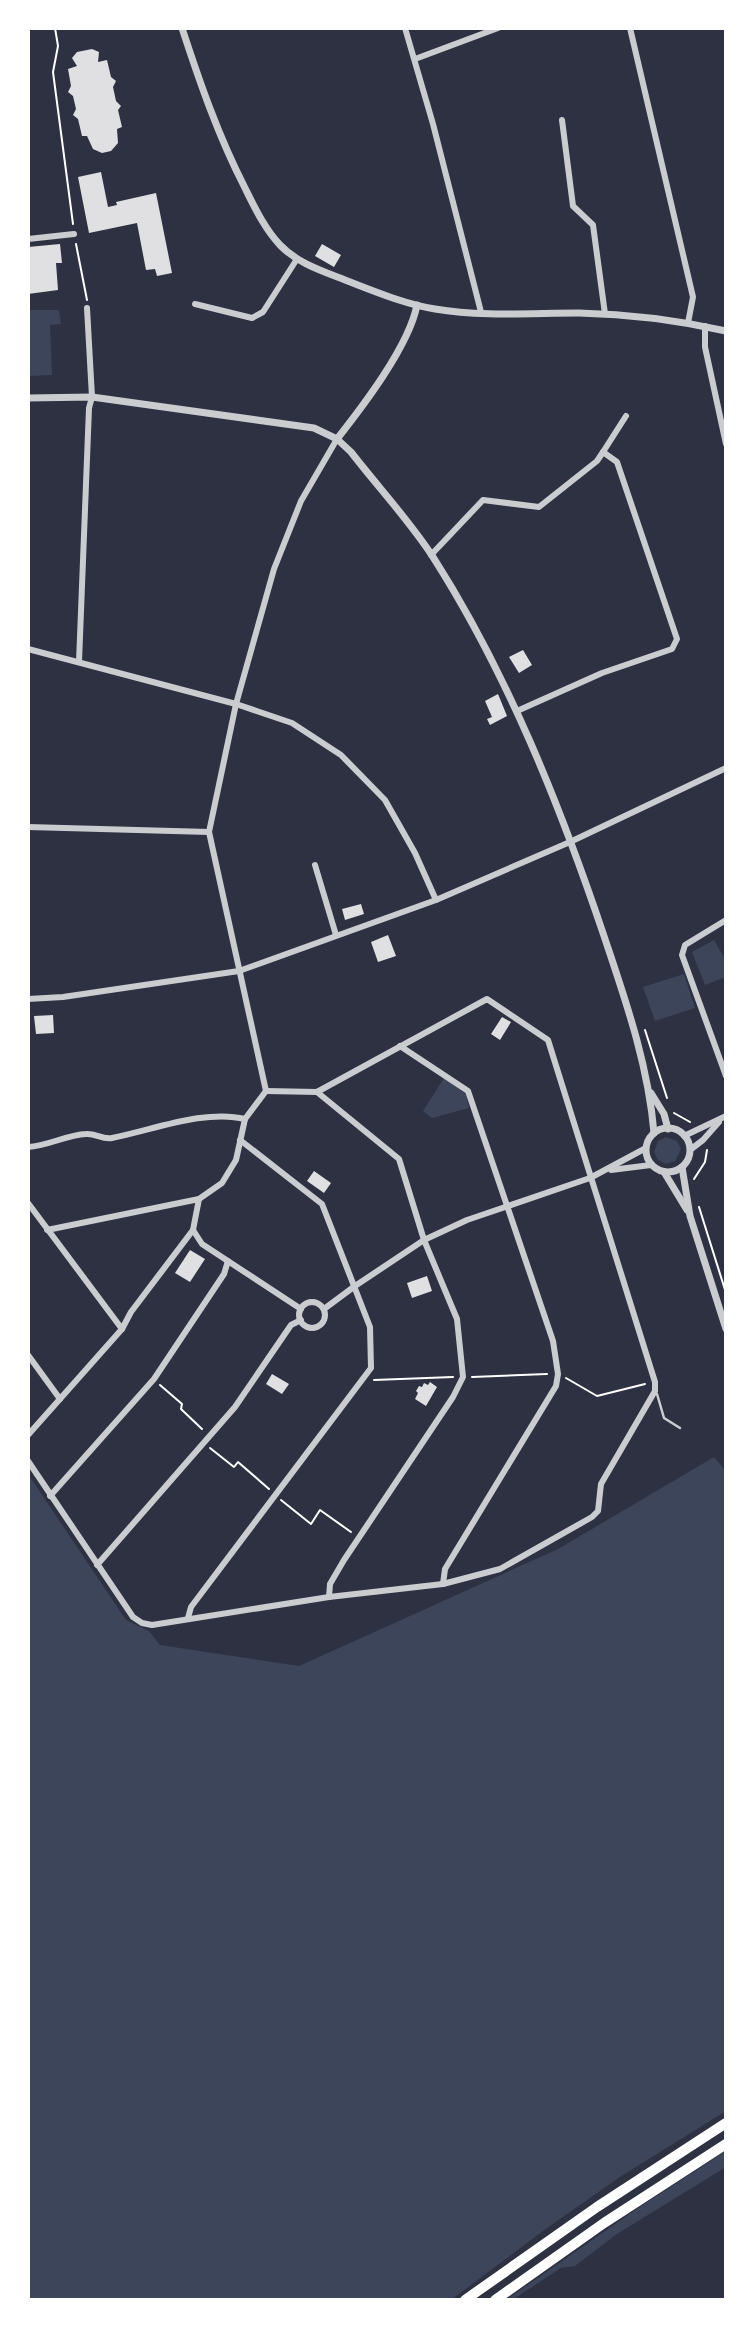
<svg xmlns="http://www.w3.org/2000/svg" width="754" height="2328" font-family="'Exo 2',sans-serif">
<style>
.green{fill:#3c4559}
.building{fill:#e0e0e3}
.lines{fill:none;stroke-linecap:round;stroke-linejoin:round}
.path{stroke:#fff;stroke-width:2}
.service{stroke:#caccd0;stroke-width:2.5}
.minor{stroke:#caccd0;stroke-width:6}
.tertiary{stroke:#caccd0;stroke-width:7}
.trunk{stroke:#fff;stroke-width:10}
</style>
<rect width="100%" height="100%" fill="#2d3142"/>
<!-- green -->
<g class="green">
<path d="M28,310H59L61,324L50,325L52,375L28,376Z"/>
<path d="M714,940L726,961V977L705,985L692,952Z"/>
<path d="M684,974L695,1008L655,1021L643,987Z"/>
<path d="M444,1078L466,1094L469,1108L432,1118L423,1111Z"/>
<path d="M666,1137L677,1141L681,1149L675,1161L666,1164L658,1160L654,1152L658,1141Z"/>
<path d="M714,1457L726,1471V2111L623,2175L547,2228L451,2300H28V1474L126,1620L149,1631L160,1645L299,1666L558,1549Z"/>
<path d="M726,2151V2167L617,2234L575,2266L561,2268L512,2300H506L638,2208Z"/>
</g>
<!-- building -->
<g class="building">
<path d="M92,49L99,52L98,62L107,60L111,77L116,81L113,87L116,101L121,106L118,110L122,127L117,129L118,143L111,151L102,153L93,149L87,136H82L78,119L73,115L76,109L73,96L68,92L71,86L68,69L77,66L72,58L77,52Z"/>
<path d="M101,172L108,207L117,205L116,202L156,193L172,273L157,276L155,269L146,270L137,223L89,233L78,177Z"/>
<path d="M60,244L62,263H56L58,290L28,294V247Z"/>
<path d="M322,244L341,255L334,267L315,256Z"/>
<path d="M523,650L532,665L519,673L509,657Z"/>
<path d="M498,694L507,716L490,725L487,719L492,717L485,701Z"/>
<path d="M361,904L364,914L345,920L342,909Z"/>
<path d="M388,935L396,956L378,962L371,942Z"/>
<path d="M53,1015L54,1033L36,1034L34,1016Z"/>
<path d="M502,1017L511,1022L500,1040L491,1034Z"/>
<path d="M314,1171L331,1183L324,1193L307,1181Z"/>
<path d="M190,1250L205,1259L190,1282L175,1273Z"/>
<path d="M427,1276L432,1291L412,1298L407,1283Z"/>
<path d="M272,1374L289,1384L282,1394L266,1384Z"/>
<path d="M430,1382L437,1387L426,1406L415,1399L418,1393L416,1391L419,1386L422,1387L424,1383L428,1385Z"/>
</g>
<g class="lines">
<!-- path -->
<g class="path">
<path d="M55,28L58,46L53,72L73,224"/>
<path d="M76,244L87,300"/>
<path d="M645,1030L667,1098"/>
<path d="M674,1113L690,1122"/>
<path d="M694,1179L705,1162L707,1150"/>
<path d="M699,1207L726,1293"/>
<path d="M472,1377L547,1374"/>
<path d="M566,1378L597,1396L645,1384"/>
<path d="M374,1380L453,1377"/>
<path d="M160,1385L182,1404L181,1409L202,1429"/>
<path d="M210,1448L234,1467L238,1462L269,1489"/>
<path d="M281,1500L311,1524L320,1510L351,1532"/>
</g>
<!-- service -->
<path class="service" d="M657,1394L664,1418L680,1428"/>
<!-- minor -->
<g class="minor">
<path d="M405,28L433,124L481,312"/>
<path d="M630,28L693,297L688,323"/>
<path d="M415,59L498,28"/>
<path d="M562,120L573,206L593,225L605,314"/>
<path d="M28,239L74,234"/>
<path d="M195,304L252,318L263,312L297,259"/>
<path d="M705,326V347L726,444"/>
<path d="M603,452L626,416"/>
<path d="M431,555L483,500L539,507L597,461L603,452L617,462L677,639L672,649L602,673L517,711"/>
<path d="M28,649L236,704L292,723L341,755L385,800L415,853L436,900"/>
<path d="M79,662L89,408L92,397L87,308"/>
<path d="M28,827L209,832"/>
<path d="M315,865L336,935"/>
<path d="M726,920L685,945L682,955L726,1076"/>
<path d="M28,999L63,997L239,971L436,900L570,842L726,768"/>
<path d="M400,1046L468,1091L553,1341L558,1374L556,1386L445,1569L443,1584"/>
<path d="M266,1091L209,832L236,704L274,569L301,501L337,439"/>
<path d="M317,1092L399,1159L424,1240L457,1319L463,1377L453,1397L344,1560L330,1584L329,1597"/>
<path d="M684,1136L726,1116"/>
<path d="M28,1147C48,1146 66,1135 86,1134C95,1133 103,1140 112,1138C153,1130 205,1109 245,1119"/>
<path d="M690,1150L703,1140L719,1122"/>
<path d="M611,1170L651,1165"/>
<path d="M28,1203L122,1329"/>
<path d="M47,1230L199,1199"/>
<path d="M193,1230L202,1244L301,1309"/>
<circle cx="312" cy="1315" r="13"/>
<path d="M324,1309L355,1286L424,1240L467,1220L590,1178L646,1148"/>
<path d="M28,1355L60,1399"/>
<path d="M28,1435L122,1329L131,1312L193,1230L199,1199L222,1183L236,1160L245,1119L266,1091"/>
<path d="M28,1461L133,1617L142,1623L152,1625L329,1597L443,1584L500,1569L592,1517L598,1511L601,1484L655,1391V1382L548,1040L487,999L317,1092L266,1091"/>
<path d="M50,1496L154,1379L224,1274L228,1261"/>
<path d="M97,1565L235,1407L291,1325L301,1320"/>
<path d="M188,1618L191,1607L371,1368L370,1327L322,1204L240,1140"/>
</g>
<!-- tertiary -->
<g class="tertiary">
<path d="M182,28C200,83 218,135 244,186C254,206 264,228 280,245C297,263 322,271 345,280C374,291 404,304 435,309C482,317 532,313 579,313C628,314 677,320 726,331"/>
<path d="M28,398L92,397L314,428L337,439L351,452C378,487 409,520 433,557C507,673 559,803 603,933C625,999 648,1063 654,1133"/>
<path d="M337,439C363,406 409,346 417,305"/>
<path d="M651,1093L664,1114L668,1129"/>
<circle cx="668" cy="1150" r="22"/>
<path d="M682,1167L690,1216L726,1329"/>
<path d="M664,1172L687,1210"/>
</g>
<!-- trunk -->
<g class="trunk">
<path d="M465,2300L597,2207L726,2123"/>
<path d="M495,2300L604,2223L726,2144"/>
</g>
</g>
<!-- border -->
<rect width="754" height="2328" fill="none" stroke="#ffffff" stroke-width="60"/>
</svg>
